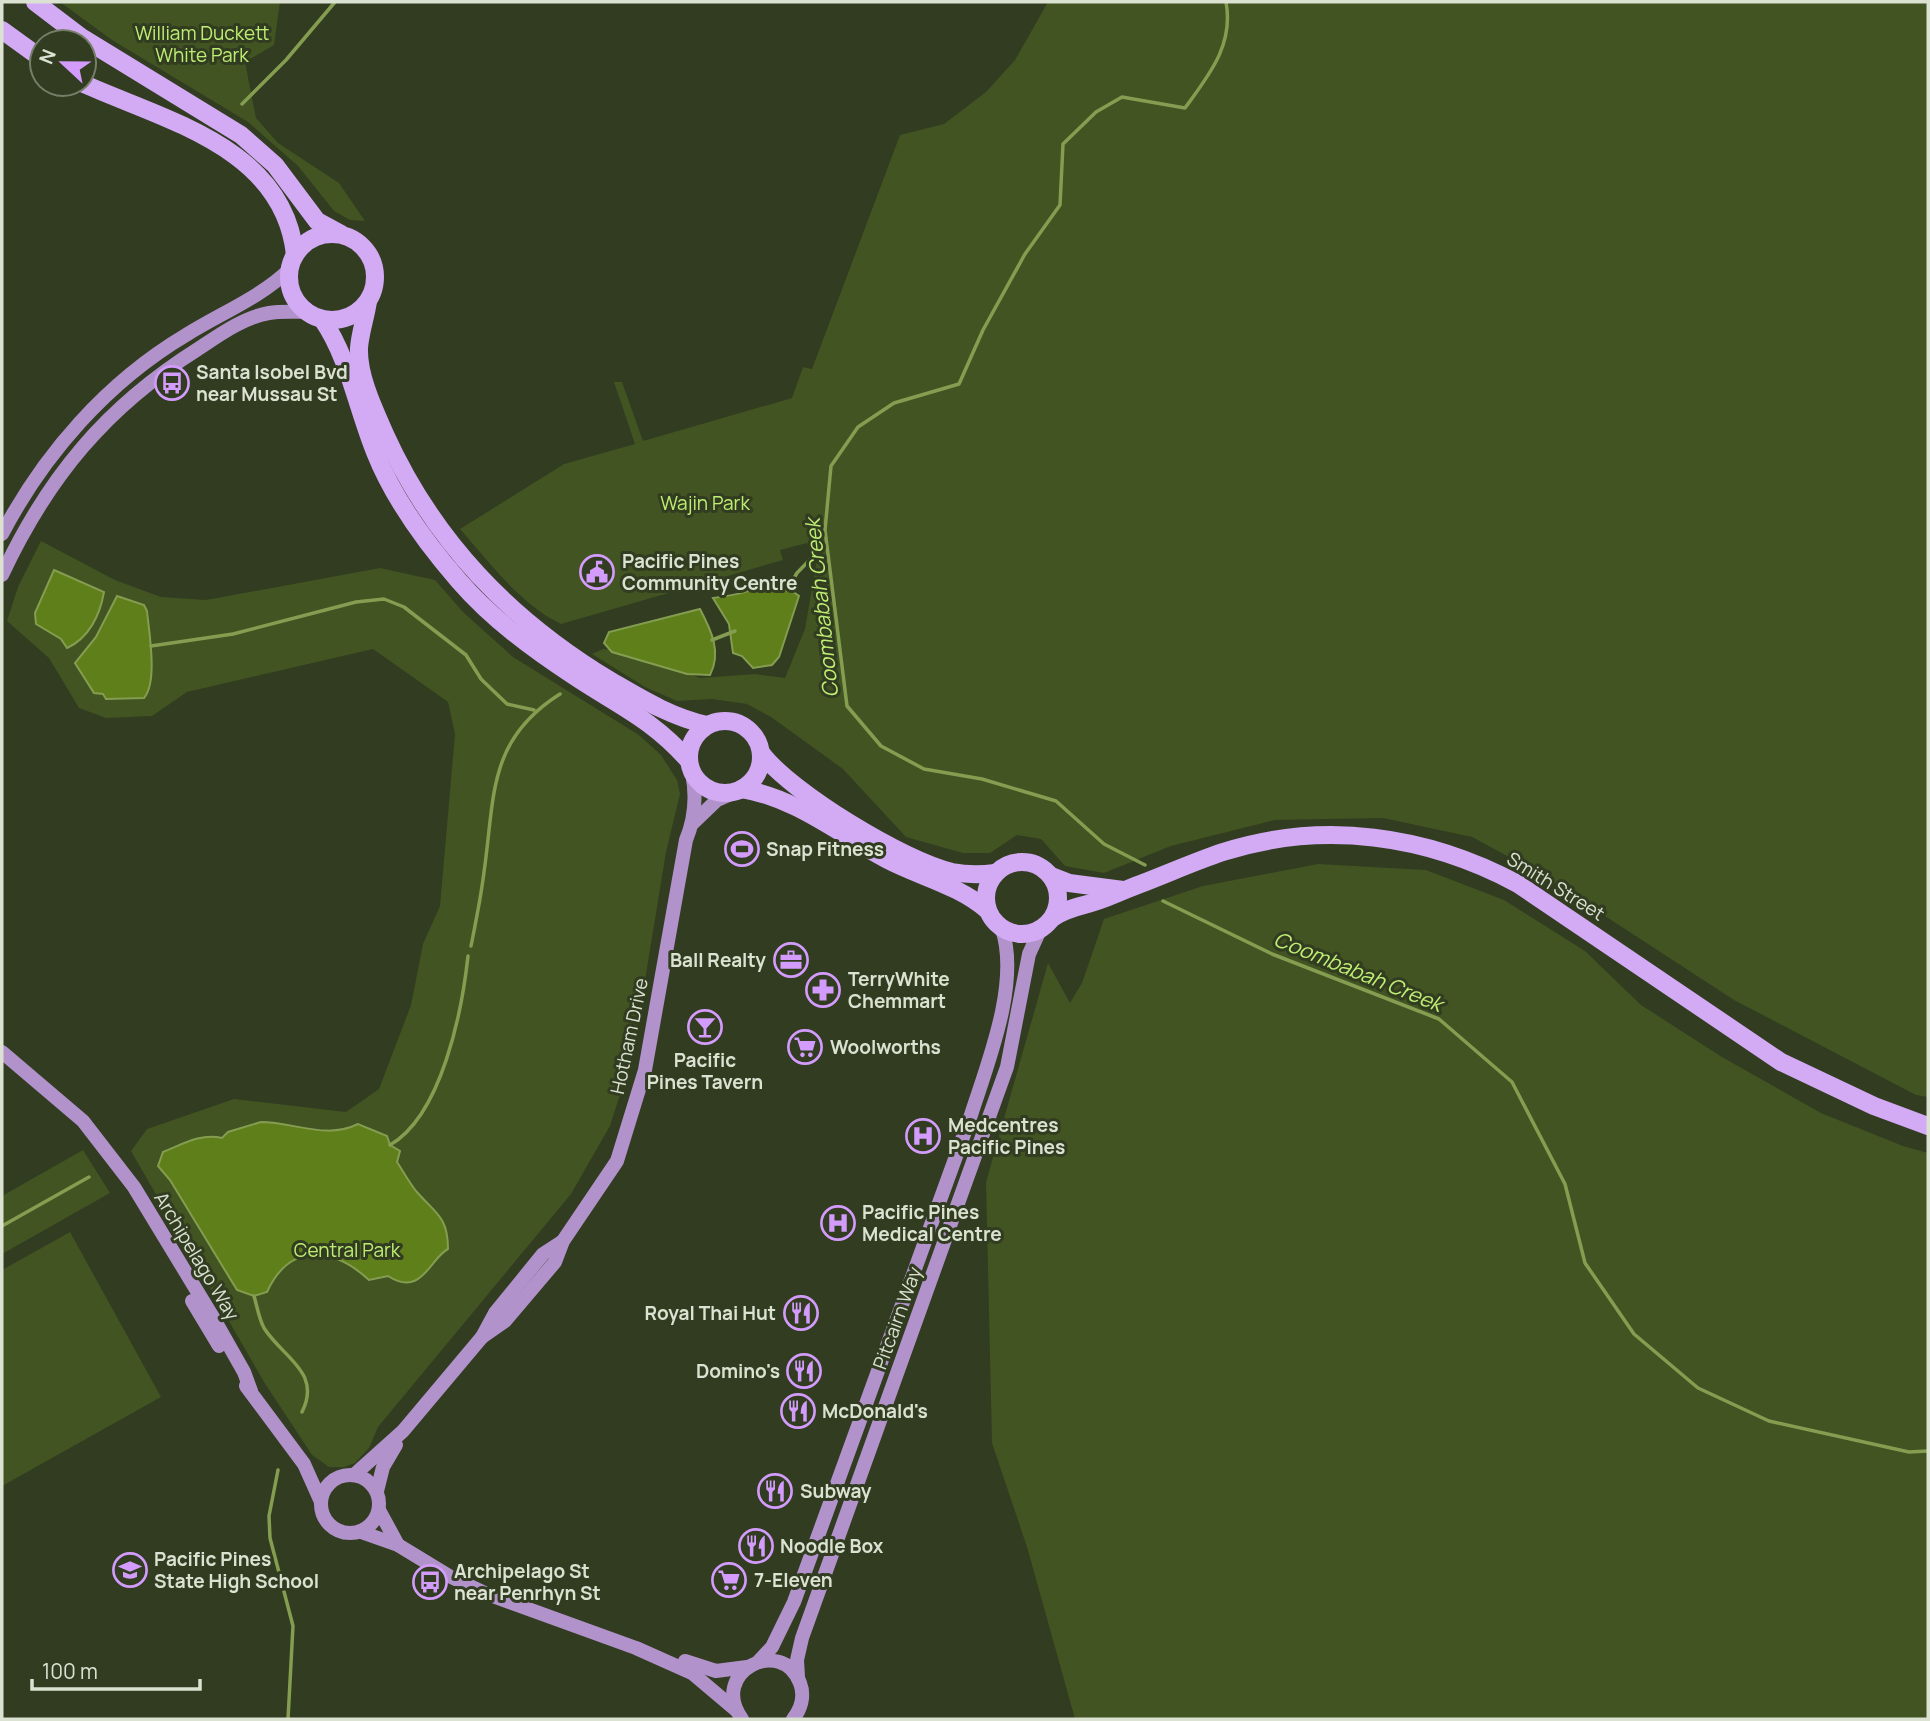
<svg xmlns="http://www.w3.org/2000/svg" width="1930" height="1721" font-family="Manrope,sans-serif">
<style>
.green{fill:#415421}
.water{fill:#5e7f1a;stroke:#849d51;stroke-width:2}
.lines{fill:none;stroke-linecap:round;stroke-linejoin:round}
.stream{stroke:#849d51;stroke-width:3.5}
.secondary{stroke:#b292cb;stroke-width:14}
.primary{stroke:#d3aaf4;stroke-width:18}
.labels{text-anchor:middle;stroke-width:6;stroke-linejoin:round;paint-order:stroke}
.park-label{font-size:19px;fill:#beed72;stroke:#313c21}
.poi-label{font-size:19px;font-weight:bold;fill:#dbe2d2;stroke:#313c21;text-anchor:start}
.street-label{font-size:19px;fill:#dbe2d2;stroke:#313c21}
.water-label{font-size:21px;font-style:italic;fill:#bfee73;stroke:#313c21}
</style>
<rect width="100%" height="100%" fill="#313c21"/>
<!-- green -->
<g class="green">
<path d="M60,2H280L274,45L245,62L256,118L278,143L339,183L365,221L350,220L334,211L298,166L248,122L112,40Z"/>
<path d="M1048,2H1928V1097L1916,1095L1734,1000L1542,875L1472,837L1383,818L1275,820L1171,846L1104,873L1065,866L1041,839L1017,835L990,853H963L906,837L843,769L771,717L747,704L712,699L677,701L645,687L592,654L603,649L639,653L700,678L755,674L785,678L805,629L816,565L807,543L780,550L783,560L561,624C521,605 489,562 460,529L564,464L635,444L614,382H622L643,441L792,398L803,367L812,369L900,135L944,124L986,92L1015,60Z"/>
<path d="M41,541L115,580L161,597L206,600L380,568L435,580L464,613L513,657L639,735L661,755L677,780L680,794L666,852L633,1054L610,1126L571,1194L378,1427L369,1448L355,1463L344,1467H329L312,1455L264,1382L131,1151L147,1129L234,1099L346,1112L379,1089L411,1005L423,944L440,906L455,734L448,702L373,649L187,692L152,716L106,718L79,708L49,658L7,621L18,587Z"/>
<path d="M1318,864L1426,870L1504,900L1585,951L1641,1005L1722,1057L1821,1113L1903,1146L1928,1153V1719H1075L1027,1547L992,1443L986,1182L1048,963L1070,1003L1082,983L1104,919L1203,886Z"/>
<path d="M83,1150L110,1193L2,1254V1196Z"/>
<path d="M70,1232L161,1397L2,1486V1270Z"/>
</g>
<!-- water -->
<g class="water">
<path d="M54,570L104,592C100,615 89,638 67,648L61,639L36,624L35,613Z"/>
<path d="M773,578L799,596L779,657L772,665L753,668L742,656L733,653L729,624L713,598C737,595 754,592 773,578Z"/>
<path d="M117,596L144,605L147,611C149,632 158,682 144,698L106,699L103,694L94,693L75,663L96,637Z"/>
<path d="M700,609C711,630 722,652 710,675L687,674L612,652L604,643L609,632Z"/>
<path d="M261,1122C294,1122 326,1140 358,1124L387,1136L390,1145L400,1151L397,1162C403,1171 409,1182 416,1191C435,1213 448,1216 448,1249C430,1258 422,1298 388,1276L369,1280C333,1247 290,1242 267,1292L254,1296L237,1290L170,1180L158,1166L163,1152C183,1144 201,1133 222,1138L228,1132Z"/>
</g>
<g class="lines">
<!-- stream -->
<g class="stream">
<path d="M242,104L286,60L335,2"/>
<path d="M787,590L797,573L826,543"/>
<path d="M712,640L735,631"/>
<path d="M151,646L233,634L356,602L384,599L404,607L466,655L481,679L507,704L534,710"/>
<path d="M1145,865L1104,844L1056,801L982,779L924,769L881,746L847,706L825,530L831,466L858,427L894,403L959,384L983,330L1025,254L1060,205L1063,144L1096,112L1122,97L1185,108C1209,75 1234,45 1226,2"/>
<path d="M1163,901L1272,954L1439,1019L1512,1082L1565,1184L1585,1263L1634,1334L1698,1388L1769,1421L1909,1452L1928,1451"/>
<path d="M471,946C476,921 481,897 484,872C495,797 487,740 560,694"/>
<path d="M390,1145C442,1115 462,1011 468,956"/>
<path d="M2,1226L89,1177"/>
<path d="M254,1296C257,1306 259,1319 264,1328C283,1358 322,1372 302,1412"/>
<path d="M278,1470L269,1516L270,1538L293,1626L288,1719"/>
</g>
<!-- secondary -->
<g class="secondary">
<path d="M2,534C44,454 107,382 186,335C221,313 260,298 290,269"/>
<path d="M2,575C48,477 106,407 198,349C219,335 244,317 269,313C281,311 294,312 307,312"/>
<path d="M692,824L717,800L735,792"/>
<path d="M2,1052L83,1121L134,1187L214,1319L244,1372L251,1391"/>
<path d="M192,1301L219,1346"/>
<path d="M482,1337L505,1321L555,1262L563,1241L617,1161L645,1070L686,840C695,818 697,797 692,773"/>
<path d="M246,1386L304,1464L321,1502"/>
<circle cx="350" cy="1504" r="29"/>
<path d="M354,1475L403,1431L482,1337L495,1313L543,1254L563,1241"/>
<path d="M377,1491L383,1467L396,1445"/>
<path d="M379,1510L398,1545"/>
<path d="M361,1532L398,1545L449,1576L487,1594L636,1648L692,1673L737,1711"/>
<path d="M685,1661L716,1671L747,1667"/>
<path d="M758,1662L772,1647L794,1602L971,1115C988,1062 1020,983 1002,929"/>
<path d="M798,1677L797,1660L802,1638L1007,1067L1029,954L1040,930"/>
<path d="M742,1719C708,1672 782,1635 800,1683C805,1696 801,1709 793,1719"/>
</g>
<!-- primary -->
<g class="primary">
<path d="M35,2L81,37L241,135L275,165L317,221L341,234"/>
<path d="M2,30L42,59"/>
<path d="M84,84C167,121 284,148 295,255"/>
<circle cx="332" cy="277" r="43"/>
<path d="M368,301C366,316 360,333 359,348C358,376 374,409 385,434C434,542 510,620 611,681C642,699 671,717 707,725"/>
<path d="M322,319C349,358 357,408 375,452C394,500 426,543 459,581C492,619 533,649 574,676C619,706 652,719 689,761"/>
<circle cx="725" cy="757" r="36"/>
<path d="M762,754C792,793 904,861 952,872C967,875 980,875 995,873"/>
<path d="M742,789C796,798 839,834 886,859C920,877 958,885 987,910"/>
<circle cx="1022" cy="898" r="36"/>
<path d="M1051,876L1069,883L1123,890"/>
<path d="M1054,917C1070,906 1086,906 1103,899C1117,894 1129,888 1143,883C1169,873 1196,861 1223,852C1323,820 1427,835 1518,884L1781,1062L1874,1106L1928,1126"/>
</g>
</g>
<!-- icons -->
<defs>
<g id="bus-ring" transform="scale(1.75)"><circle r="9.5" fill="#313c21" stroke="#d39cfc" stroke-width="1.5"/><path d="M-5-6H5V4H4V6H2V4H-2V6H-4V4H-5ZM-3.5-4V0h7V-4ZM-3.5 1.2v1.5H-2V1.2ZM2 1.2v1.5H3.5V1.2Z" fill="#d39cfc"/></g>
<g id="civic-ring" transform="scale(1.75)"><circle r="9.5" fill="#313c21" stroke="#d39cfc" stroke-width="1.5"/><path d="M-.6-6.5H3V-4.5H.6V-3L4-1V1h2V6H-6V1h2V-1L-.6-3ZM-1.2 2.5V6h2.4V2.5Z" fill="#d39cfc"/></g>
<g id="stadium-ring" transform="scale(1.75)"><circle r="9.5" fill="#313c21" stroke="#d39cfc" stroke-width="1.5"/><path d="M0-5a6.5 5 0 1 0 0 10a6.5 5 0 1 0 0-10ZM-3.5-1.8h7v3.6h-7Z" fill="#d39cfc"/></g>
<g id="office-ring" transform="scale(1.75)"><circle r="9.5" fill="#313c21" stroke="#d39cfc" stroke-width="1.5"/><path d="M-6-3h4V-5.5h4V-3h4V5H-6ZM-1-4.5V-3h2v-1.5ZM-6 0V1H6V0Z" fill="#d39cfc"/></g>
<g id="pharmacy-ring" transform="scale(1.75)"><circle r="9.5" fill="#313c21" stroke="#d39cfc" stroke-width="1.5"/><path d="M-2-6h4v4h4v4h-4v4h-4v-4h-4v-4h4Z" fill="#d39cfc"/></g>
<g id="bar-ring" transform="scale(1.75)"><circle r="9.5" fill="#313c21" stroke="#d39cfc" stroke-width="1.5"/><path d="M-6-5H6L.8 .8V4.5H3.5V6h-7V4.5H-.8V.8Z" fill="#d39cfc"/></g>
<g id="supermarket-ring" transform="scale(1.75)"><circle r="9.5" fill="#313c21" stroke="#d39cfc" stroke-width="1.5"/><path d="M-6-5.5h2.5l.6 2H6L4.5 2H-2.5L-4.4-4H-6ZM-1.5 3.2a1.3 1.3 0 1 0 .1 0ZM3 3.2a1.3 1.3 0 1 0 .1 0Z" fill="#d39cfc"/></g>
<g id="hospital-ring" transform="scale(1.75)"><circle r="9.5" fill="#313c21" stroke="#d39cfc" stroke-width="1.5"/><path d="M-5-5h3v3.5h4V-5h3V5h-3V1.5h-4V5h-3Z" fill="#d39cfc"/></g>
<g id="restaurant-ring" transform="scale(1.75)"><circle r="9.5" fill="#313c21" stroke="#d39cfc" stroke-width="1.5"/><path d="M-5-6h1v4h1v-4h1v4h1v-4h1v5L-1.5 .5V6h-2V.5L-5-1ZM5-6V6H3V1.5H1.5Q1.5-4 5-6Z" fill="#d39cfc"/></g>
<g id="school-ring" transform="scale(1.75)"><circle r="9.5" fill="#313c21" stroke="#d39cfc" stroke-width="1.5"/><path d="M0-5L7-2L0 1L-7-2ZM-4 1L0 2.5L4 1V4Q0 6-4 4Z" fill="#d39cfc"/></g>
</defs>
<g fill-rule="evenodd">
<use href="#bus-ring" x="172" y="383"/>
<use href="#civic-ring" x="597" y="572"/>
<use href="#stadium-ring" x="742" y="849"/>
<use href="#office-ring" x="791" y="960"/>
<use href="#pharmacy-ring" x="823" y="990"/>
<use href="#bar-ring" x="705" y="1027"/>
<use href="#supermarket-ring" x="805" y="1047"/>
<use href="#hospital-ring" x="923" y="1136"/>
<use href="#hospital-ring" x="838" y="1223"/>
<use href="#restaurant-ring" x="801" y="1313"/>
<use href="#restaurant-ring" x="804" y="1371"/>
<use href="#restaurant-ring" x="798" y="1411"/>
<use href="#restaurant-ring" x="775" y="1491"/>
<use href="#restaurant-ring" x="756" y="1546"/>
<use href="#school-ring" x="130" y="1570"/>
<use href="#supermarket-ring" x="729" y="1580"/>
<use href="#bus-ring" x="430" y="1582"/>
</g>
<g class="labels">
<!-- park labels -->
<g class="park-label">
<text x="202" y="40">William Duckett<tspan x="202" dy="22">White Park</tspan></text>
<text x="705" y="510">Wajin Park</text>
<text x="347" y="1257">Central Park</text>
</g>
<!-- poi labels -->
<g class="poi-label">
<text x="196" y="379">Santa Isobel Bvd<tspan x="196" dy="22">near Mussau St</tspan></text>
<text x="622" y="568">Pacific Pines<tspan x="622" dy="22">Community Centre</tspan></text>
<text x="766" y="856">Snap Fitness</text>
<text x="766" y="967" text-anchor="end">Ball Realty</text>
<text x="848" y="986">TerryWhite<tspan x="848" dy="22">Chemmart</tspan></text>
<text x="830" y="1054">Woolworths</text>
<text x="705" y="1067" text-anchor="middle">Pacific<tspan x="705" dy="22">Pines Tavern</tspan></text>
<text x="948" y="1132">Medcentres<tspan x="948" dy="22">Pacific Pines</tspan></text>
<text x="862" y="1219">Pacific Pines<tspan x="862" dy="22">Medical Centre</tspan></text>
<text x="776" y="1320" text-anchor="end">Royal Thai Hut</text>
<text x="780" y="1378" text-anchor="end">Domino's</text>
<text x="822" y="1418">McDonald's</text>
<text x="800" y="1498">Subway</text>
<text x="780" y="1553">Noodle Box</text>
<text x="154" y="1566">Pacific Pines<tspan x="154" dy="22">State High School</tspan></text>
<text x="454" y="1578">Archipelago St<tspan x="454" dy="22">near Penrhyn St</tspan></text>
<text x="754" y="1587">7-Eleven</text>
</g>
<!-- street labels -->
<g class="street-label">
<text transform="translate(1556 886) rotate(32)" y="7">Smith Street</text>
<text transform="translate(629 1036) rotate(-78)" y="7">Hotham Drive</text>
<text transform="translate(197 1256) rotate(59)" y="7">Archipelago Way</text>
<text transform="translate(897 1318) rotate(-70)" y="7">Pitcairn Way</text>
</g>
<!-- water labels -->
<g class="water-label">
<text transform="translate(822 608) rotate(-96)" y="7">Coombabah Creek</text>
<text transform="translate(1358 972) rotate(22)" y="7">Coombabah Creek</text>
</g>
</g>
<!-- border -->
<rect width="1930" height="1721" fill="none" stroke="#dbe2d2" stroke-width="7"/>
<!-- north arrow -->
<g transform="translate(63 63) rotate(292)"><circle r="33" fill="#313c21" stroke="#757e68" stroke-width="2"/>
<path d="M0-5L12 26L0 18L-12 26Z" fill="#d39cfc"/>
<text y="-10" font-size="19" font-weight="bold" text-anchor="middle" fill="#dbe2d2">N</text>
</g>
<!-- scale -->
<path d="M32 1679v10h168v-10" fill="none" stroke="#dbe2d2" stroke-width="3.5"/>
<text x="42" y="1679" font-size="21" fill="#dbe2d2" stroke="#313c21" stroke-width="5" paint-order="stroke">100 m</text>
</svg>
